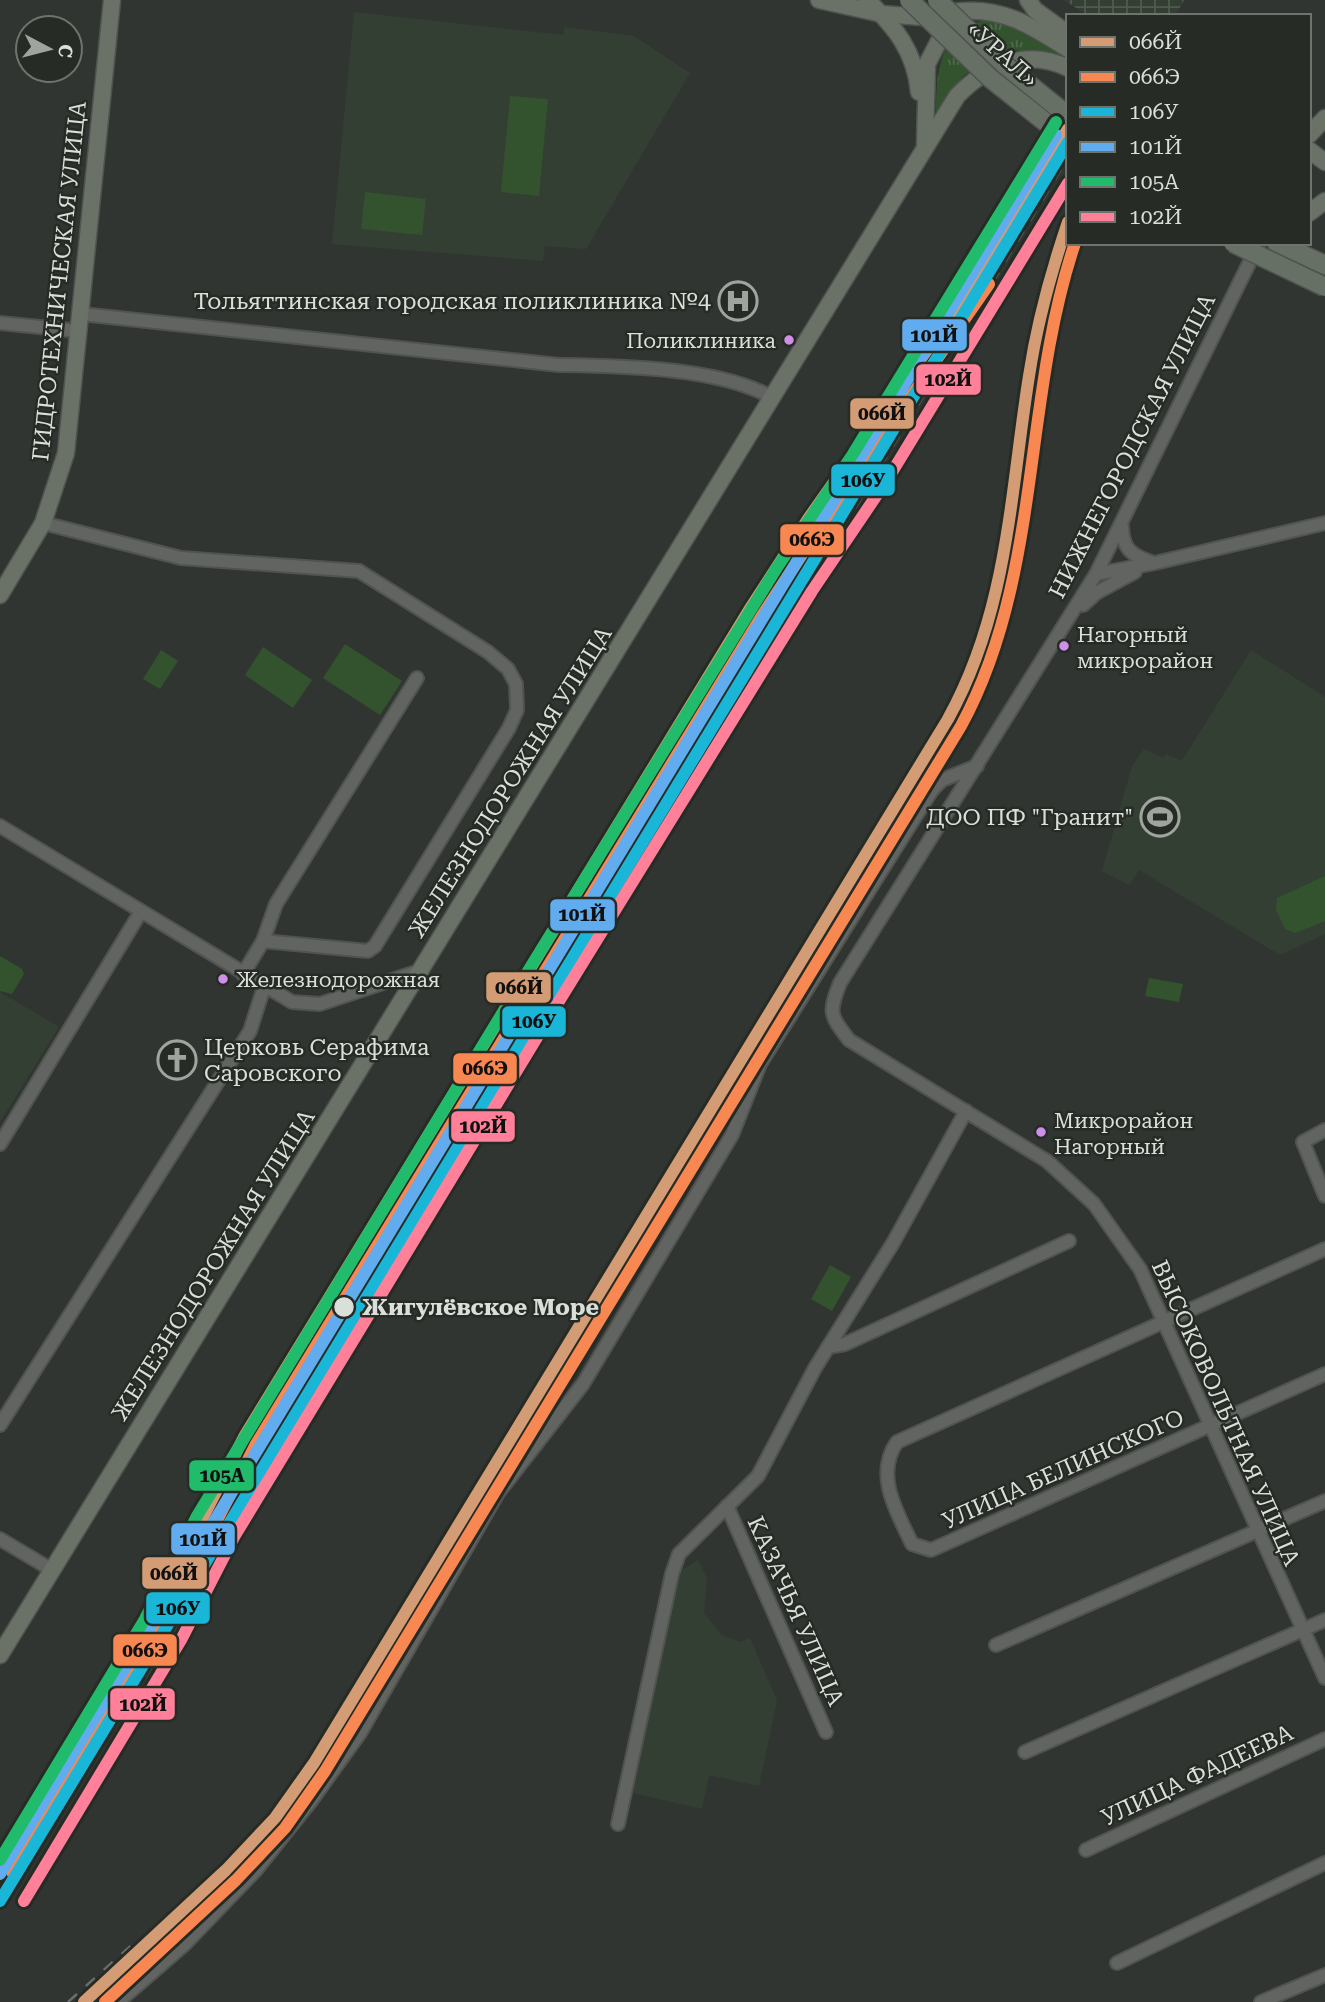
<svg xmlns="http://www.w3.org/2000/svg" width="1325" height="2002" font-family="'Roboto Serif',serif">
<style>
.built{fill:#343f33}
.industrial{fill:url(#industrial-grid)}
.grass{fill:url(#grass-tufts)}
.park{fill:#33522e}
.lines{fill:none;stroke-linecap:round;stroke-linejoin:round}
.minor-casing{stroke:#50534f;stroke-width:16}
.major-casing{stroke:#50534f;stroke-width:19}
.highway-casing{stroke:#50534f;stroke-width:21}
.minor{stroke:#616461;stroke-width:12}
.major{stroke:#6a7268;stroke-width:16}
.highway{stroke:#667064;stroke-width:18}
.rail{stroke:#696c69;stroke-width:2.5;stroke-dasharray:12 12;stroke-linecap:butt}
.highway-bridge-casing{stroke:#50534f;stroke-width:21;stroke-linecap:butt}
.highway-bridge{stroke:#667064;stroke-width:18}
.rail-1-casing{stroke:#262c25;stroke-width:18}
.rail-2-casing{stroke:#262c25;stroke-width:18}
.rail-3-casing{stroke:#262c25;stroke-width:18}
.rail-4-casing{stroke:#262c25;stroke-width:18}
.rail-5-casing{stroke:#262c25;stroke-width:18}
.rail-6-casing{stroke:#262c25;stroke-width:18}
.rail-1{stroke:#d39c74;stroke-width:12}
.rail-2{stroke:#f88751;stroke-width:12}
.rail-3{stroke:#1ab6d8;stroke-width:12}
.rail-4{stroke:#60acee;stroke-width:12}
.rail-5{stroke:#20bc6c;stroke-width:12}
.rail-6{stroke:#ff8098;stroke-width:12}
.bus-dot{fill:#ce8fe9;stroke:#262c25;stroke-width:2.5}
.stop-dot{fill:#dadfd9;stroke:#262c25;stroke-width:2.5}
.labels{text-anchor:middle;stroke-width:5;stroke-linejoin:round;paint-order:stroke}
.bus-label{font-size:21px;fill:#dadfd9;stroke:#262c25;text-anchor:start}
.street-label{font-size:23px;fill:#dadfd9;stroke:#262c25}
.poi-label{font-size:23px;fill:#dadfd9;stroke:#262c25;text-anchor:end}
.stop-label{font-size:23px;font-weight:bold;fill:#dadfd9;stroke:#262c25;text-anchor:start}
.line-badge{stroke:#262c25;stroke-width:2.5}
.pale-badge-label{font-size:19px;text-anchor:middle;font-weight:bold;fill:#111}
</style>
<defs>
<pattern id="industrial-grid" width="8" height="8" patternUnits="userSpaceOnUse" patternTransform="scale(1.75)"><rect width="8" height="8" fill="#343f33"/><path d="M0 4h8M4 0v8" fill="none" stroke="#515a50"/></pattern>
<pattern id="grass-tufts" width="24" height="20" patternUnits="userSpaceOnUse" patternTransform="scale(1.75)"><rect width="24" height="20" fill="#33522e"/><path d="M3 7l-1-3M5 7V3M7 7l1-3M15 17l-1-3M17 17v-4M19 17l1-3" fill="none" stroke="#506a4c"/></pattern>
</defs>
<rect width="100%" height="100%" fill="#313531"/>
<!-- built -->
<g class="built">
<path d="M354,12L563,35L564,27L634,36L690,73L586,249L545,246L543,261L332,244Z"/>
<path d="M1251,650L1325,697V934L1280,955L1139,870L1129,885L1102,871L1132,766L1144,749L1163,758L1166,754L1182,761Z"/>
<path d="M0,992L59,1027L0,1122Z"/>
<path d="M698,1560L707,1578L704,1613L722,1635L741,1642L750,1638L777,1700L759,1786L709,1775L702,1809L633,1793L677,1573Z"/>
</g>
<!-- industrial -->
<path class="industrial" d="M1064,0H1184L1175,16H1089Z"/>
<!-- grass -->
<path class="grass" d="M987,19L1014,24L1067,54V58L1015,50L988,59L963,76L936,117C936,88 936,50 961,29C968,24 980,22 987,19Z"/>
<!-- park -->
<g class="park">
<path d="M510,96L548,99L539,196L501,192Z"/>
<path d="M365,192L426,199L422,235L361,229Z"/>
<path d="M345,644L402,681L380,715L323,678Z"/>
<path d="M263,647L312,680L293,708L245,675Z"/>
<path d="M161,650L178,661L160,689L143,679Z"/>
<path d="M1325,876V921L1295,933L1285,929L1276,910L1277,898Z"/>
<path d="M0,956L22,969L24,974L12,994L0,991Z"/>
<path d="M1149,978L1183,984L1179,1002L1145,996Z"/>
<path d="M830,1265L851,1277L832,1311L811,1299Z"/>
</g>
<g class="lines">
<!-- minor casing -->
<g class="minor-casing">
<g id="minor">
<path d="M1259,243L1096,574L840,983C828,1013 830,1015 849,1040L1047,1161L1094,1204L1140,1269L1325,1678"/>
<path d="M81,314L559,365C621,366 719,367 773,398"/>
<path d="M0,323L79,331"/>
<path d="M43,523L181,558L359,571L488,652L508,669L516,684L517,710L509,728L375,946L368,951L263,941"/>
<path d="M1122,527C1123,549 1131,555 1151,562"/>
<path d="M1096,574L1155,563L1325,523"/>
<path d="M1083,605L1096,593L1135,572"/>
<path d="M0,826L292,1002L320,1004L422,970"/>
<path d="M243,974L263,941L276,904L417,678"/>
<path d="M1325,1130L1303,1142L1325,1196"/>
<path d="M0,1144L140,913"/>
<path d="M1325,1249L897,1442C874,1475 897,1512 912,1544L931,1550L1325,1374"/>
<path d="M828,1347L845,1344L1069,1241"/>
<path d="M0,1425L250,1031L264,987"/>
<path d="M727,1506L826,1732"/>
<path d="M0,1539L52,1570"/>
<path d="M996,1645L1325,1501"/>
<path d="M1025,1752L1325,1620"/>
<path d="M618,1824L672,1574L679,1554L758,1476L815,1368L893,1243L966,1111"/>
<path d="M1086,1850L1325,1739"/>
<path d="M1117,1963L1325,1863"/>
<path d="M118,2002L184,1945L256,1870L311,1801L360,1733L498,1493L583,1384L732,1135L760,1064L932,790L942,780L977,766"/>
<path d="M1261,2002L1325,1975"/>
</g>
</g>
<!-- major casing -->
<g class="major-casing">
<g id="major">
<path d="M819,0L882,14L935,18"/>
<path d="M867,0C895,27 915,51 919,92"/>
<path d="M1028,0L1035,10L1068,34"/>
<path d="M1309,135L1325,118"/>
<path d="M925,144L927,64L954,12C999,5 1031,25 1068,49"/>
<path d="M1309,150L1325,162"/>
<path d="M1309,213L1325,201"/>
<path d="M0,595L43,523L66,453L112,0"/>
<path d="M0,1655L957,96C987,65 1026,48 1068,68"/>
</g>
</g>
<!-- highway casing -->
<g class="highway-casing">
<path id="highway" d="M1277,243L1325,265"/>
</g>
<!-- minor -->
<use href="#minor" class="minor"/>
<!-- major -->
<use href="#major" class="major"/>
<!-- highway -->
<use href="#highway" class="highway"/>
<!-- rail -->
<g class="rail">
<path d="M557,984L597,903L777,606"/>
<path d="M529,996L572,937"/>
<path d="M76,1775L132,1699L1068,158"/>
<path d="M68,2002L135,1942"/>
</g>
<!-- highway-bridge casing -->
<g class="highway-bridge-casing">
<g id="highway-bridge">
<path d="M909,0L990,78L1068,140"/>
<path d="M937,0L1005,65L1068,116"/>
<path d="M1233,243L1325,287"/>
</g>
</g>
<!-- highway-bridge -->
<use href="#highway-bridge" class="highway-bridge"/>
<!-- rail-1 casing -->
<g class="rail-1-casing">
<g id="rail-1">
<path d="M0,1865L173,1576L244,1437L751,607L808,519L965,296L1068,129"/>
<path d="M84,2002L226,1870L275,1818L314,1763L948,719C1008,611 1010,495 1029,376C1037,323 1051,272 1068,222"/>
</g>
</g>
<!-- rail-2 casing -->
<g class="rail-2-casing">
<g id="rail-2">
<path d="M12,1872L185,1583L256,1444L763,614L820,527L989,284"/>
<path d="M105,2002L236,1880L285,1828L325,1771L961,726C1042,577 1022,401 1075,243"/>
</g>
</g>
<!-- rail-3 casing -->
<g class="rail-3-casing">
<path id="rail-3" d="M0,1901L1068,142"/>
</g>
<!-- rail-4 casing -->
<g class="rail-4-casing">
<path id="rail-4" d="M0,1874L1056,135"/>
</g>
<!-- rail-5 casing -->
<g class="rail-5-casing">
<path id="rail-5" d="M0,1860L145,1619L197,1516L517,989L776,569L853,454L1056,122"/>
</g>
<!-- rail-6 casing -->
<g class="rail-6-casing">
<path id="rail-6" d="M24,1901L181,1640L234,1537L553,1011L812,591L889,477L1068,183"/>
</g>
<!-- rail-1 -->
<use href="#rail-1" class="rail-1"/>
<!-- rail-2 -->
<use href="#rail-2" class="rail-2"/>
<!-- rail-3 -->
<use href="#rail-3" class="rail-3"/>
<!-- rail-4 -->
<use href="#rail-4" class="rail-4"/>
<!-- rail-5 -->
<use href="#rail-5" class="rail-5"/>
<!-- rail-6 -->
<use href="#rail-6" class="rail-6"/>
</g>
<!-- icons -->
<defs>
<g id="hospital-ring" transform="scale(2.0125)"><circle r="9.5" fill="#262c25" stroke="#9fa49e" stroke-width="1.5"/><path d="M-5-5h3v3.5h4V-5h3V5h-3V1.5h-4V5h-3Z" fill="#9fa49e"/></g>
<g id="stadium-ring" transform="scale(2.0125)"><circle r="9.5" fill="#262c25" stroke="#9fa49e" stroke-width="1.5"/><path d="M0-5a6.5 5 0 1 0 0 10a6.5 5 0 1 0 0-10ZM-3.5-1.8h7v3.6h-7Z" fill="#9fa49e"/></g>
<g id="church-ring" transform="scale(2.0125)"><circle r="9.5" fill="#262c25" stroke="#9fa49e" stroke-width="1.5"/><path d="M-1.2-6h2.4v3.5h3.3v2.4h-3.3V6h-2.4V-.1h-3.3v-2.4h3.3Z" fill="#9fa49e"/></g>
</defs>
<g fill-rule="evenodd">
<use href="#hospital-ring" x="738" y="301"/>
<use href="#stadium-ring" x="1160" y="817"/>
<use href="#church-ring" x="177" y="1060"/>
</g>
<!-- markers -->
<g class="bus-dot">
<circle cx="789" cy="340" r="6"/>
<circle cx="1064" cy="646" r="6"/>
<circle cx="223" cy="979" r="6"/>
<circle cx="1041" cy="1132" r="6"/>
</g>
<circle class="stop-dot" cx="344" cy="1307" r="11"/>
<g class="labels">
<!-- bus labels -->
<g class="bus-label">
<text x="776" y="348" text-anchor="end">Поликлиника</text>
<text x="1077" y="642">Нагорный<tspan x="1077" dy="26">микрорайон</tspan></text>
<text x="236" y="987">Железнодорожная</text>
<text x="1054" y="1128">Микрорайон<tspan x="1054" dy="26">Нагорный</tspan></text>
</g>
<!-- street labels -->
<g class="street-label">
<text transform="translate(1003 54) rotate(42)" y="8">«УРАЛ»</text>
<text transform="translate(59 281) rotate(-84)" y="8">ГИДРОТЕХНИЧЕСКАЯ УЛИЦА</text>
<text transform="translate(1132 446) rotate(-63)" y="8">НИЖНЕГОРОДСКАЯ УЛИЦА</text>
<text transform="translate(510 782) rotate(-58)" y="8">ЖЕЛЕЗНОДОРОЖНАЯ УЛИЦА</text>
<text transform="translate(213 1265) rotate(-58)" y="8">ЖЕЛЕЗНОДОРОЖНАЯ УЛИЦА</text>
<text transform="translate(1226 1413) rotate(66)" y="8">ВЫСОКОВОЛЬТНАЯ УЛИЦА</text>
<text transform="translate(1063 1469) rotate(-24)" y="8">УЛИЦА БЕЛИНСКОГО</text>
<text transform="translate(796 1611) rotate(66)" y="8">КАЗАЧЬЯ УЛИЦА</text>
<text transform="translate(1197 1775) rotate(-25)" y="8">УЛИЦА ФАДЕЕВА</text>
</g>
<!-- poi labels -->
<g class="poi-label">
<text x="711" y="309">Тольяттинская городская поликлиника №4</text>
<text x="1133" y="825">ДОО ПФ "Гранит"</text>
<text x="204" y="1055" text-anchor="start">Церковь Серафима<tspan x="204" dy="26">Саровского</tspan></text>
</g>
<!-- stop labels -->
<g class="stop-label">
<text x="362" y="1315">Жигулёвское Море</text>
</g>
</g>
<g class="line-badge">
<rect x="901" y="318" width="67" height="34" rx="7" fill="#60acee"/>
<rect x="915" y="363" width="67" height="33" rx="7" fill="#ff8098"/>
<rect x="849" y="397" width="66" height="33" rx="7" fill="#d39c74"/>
<rect x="830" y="463" width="66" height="34" rx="7" fill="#1ab6d8"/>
<rect x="779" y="523" width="66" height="33" rx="7" fill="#f88751"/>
<rect x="549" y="898" width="67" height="34" rx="7" fill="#60acee"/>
<rect x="485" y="971" width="67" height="33" rx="7" fill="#d39c74"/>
<rect x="501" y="1005" width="66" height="33" rx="7" fill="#1ab6d8"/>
<rect x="452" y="1052" width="66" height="33" rx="7" fill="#f88751"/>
<rect x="450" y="1110" width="66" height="33" rx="7" fill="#ff8098"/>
<rect x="188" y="1459" width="67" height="33" rx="7" fill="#20bc6c"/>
<rect x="170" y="1522" width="66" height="34" rx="7" fill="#60acee"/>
<rect x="141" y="1556" width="67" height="34" rx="7" fill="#d39c74"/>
<rect x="145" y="1591" width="66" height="34" rx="7" fill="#1ab6d8"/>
<rect x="112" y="1633" width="66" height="34" rx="7" fill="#f88751"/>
<rect x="109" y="1687" width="67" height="34" rx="7" fill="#ff8098"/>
</g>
<g class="pale-badge-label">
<text x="934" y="342">101Й</text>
<text x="948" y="386">102Й</text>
<text x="882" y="420">066Й</text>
<text x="863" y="487">106У</text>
<text x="812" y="546">066Э</text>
<text x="582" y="921">101Й</text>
<text x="519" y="994">066Й</text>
<text x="534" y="1028">106У</text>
<text x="485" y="1075">066Э</text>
<text x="483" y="1133">102Й</text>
<text x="222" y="1482">105А</text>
<text x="203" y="1546">101Й</text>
<text x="174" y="1580">066Й</text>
<text x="178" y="1615">106У</text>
<text x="145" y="1657">066Э</text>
<text x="143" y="1711">102Й</text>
</g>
<!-- legend -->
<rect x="1066" y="14" width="245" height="231" fill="#262c25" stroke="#6e746d" stroke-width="2"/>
<rect x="1080" y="37" width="35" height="10" fill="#d39c74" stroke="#6e746d" stroke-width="2"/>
<text x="1129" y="49" font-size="21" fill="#dadfd9">066Й</text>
<rect x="1080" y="72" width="35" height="10" fill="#f88751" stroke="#6e746d" stroke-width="2"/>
<text x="1129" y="84" font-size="21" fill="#dadfd9">066Э</text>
<rect x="1080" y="107" width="35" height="10" fill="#1ab6d8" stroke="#6e746d" stroke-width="2"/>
<text x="1129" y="119" font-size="21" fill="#dadfd9">106У</text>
<rect x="1080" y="142" width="35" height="10" fill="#60acee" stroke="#6e746d" stroke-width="2"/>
<text x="1129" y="154" font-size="21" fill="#dadfd9">101Й</text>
<rect x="1080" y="177" width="35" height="10" fill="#20bc6c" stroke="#6e746d" stroke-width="2"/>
<text x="1129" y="189" font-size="21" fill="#dadfd9">105А</text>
<rect x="1080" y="212" width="35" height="10" fill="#ff8098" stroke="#6e746d" stroke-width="2"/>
<text x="1129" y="224" font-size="21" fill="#dadfd9">102Й</text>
<!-- north arrow -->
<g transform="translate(49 49) rotate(97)"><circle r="33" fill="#262c25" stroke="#6e746d" stroke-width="2"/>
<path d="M0-5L12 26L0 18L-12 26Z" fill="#9fa49e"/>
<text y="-10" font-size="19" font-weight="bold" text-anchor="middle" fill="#dadfd9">С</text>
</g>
</svg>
